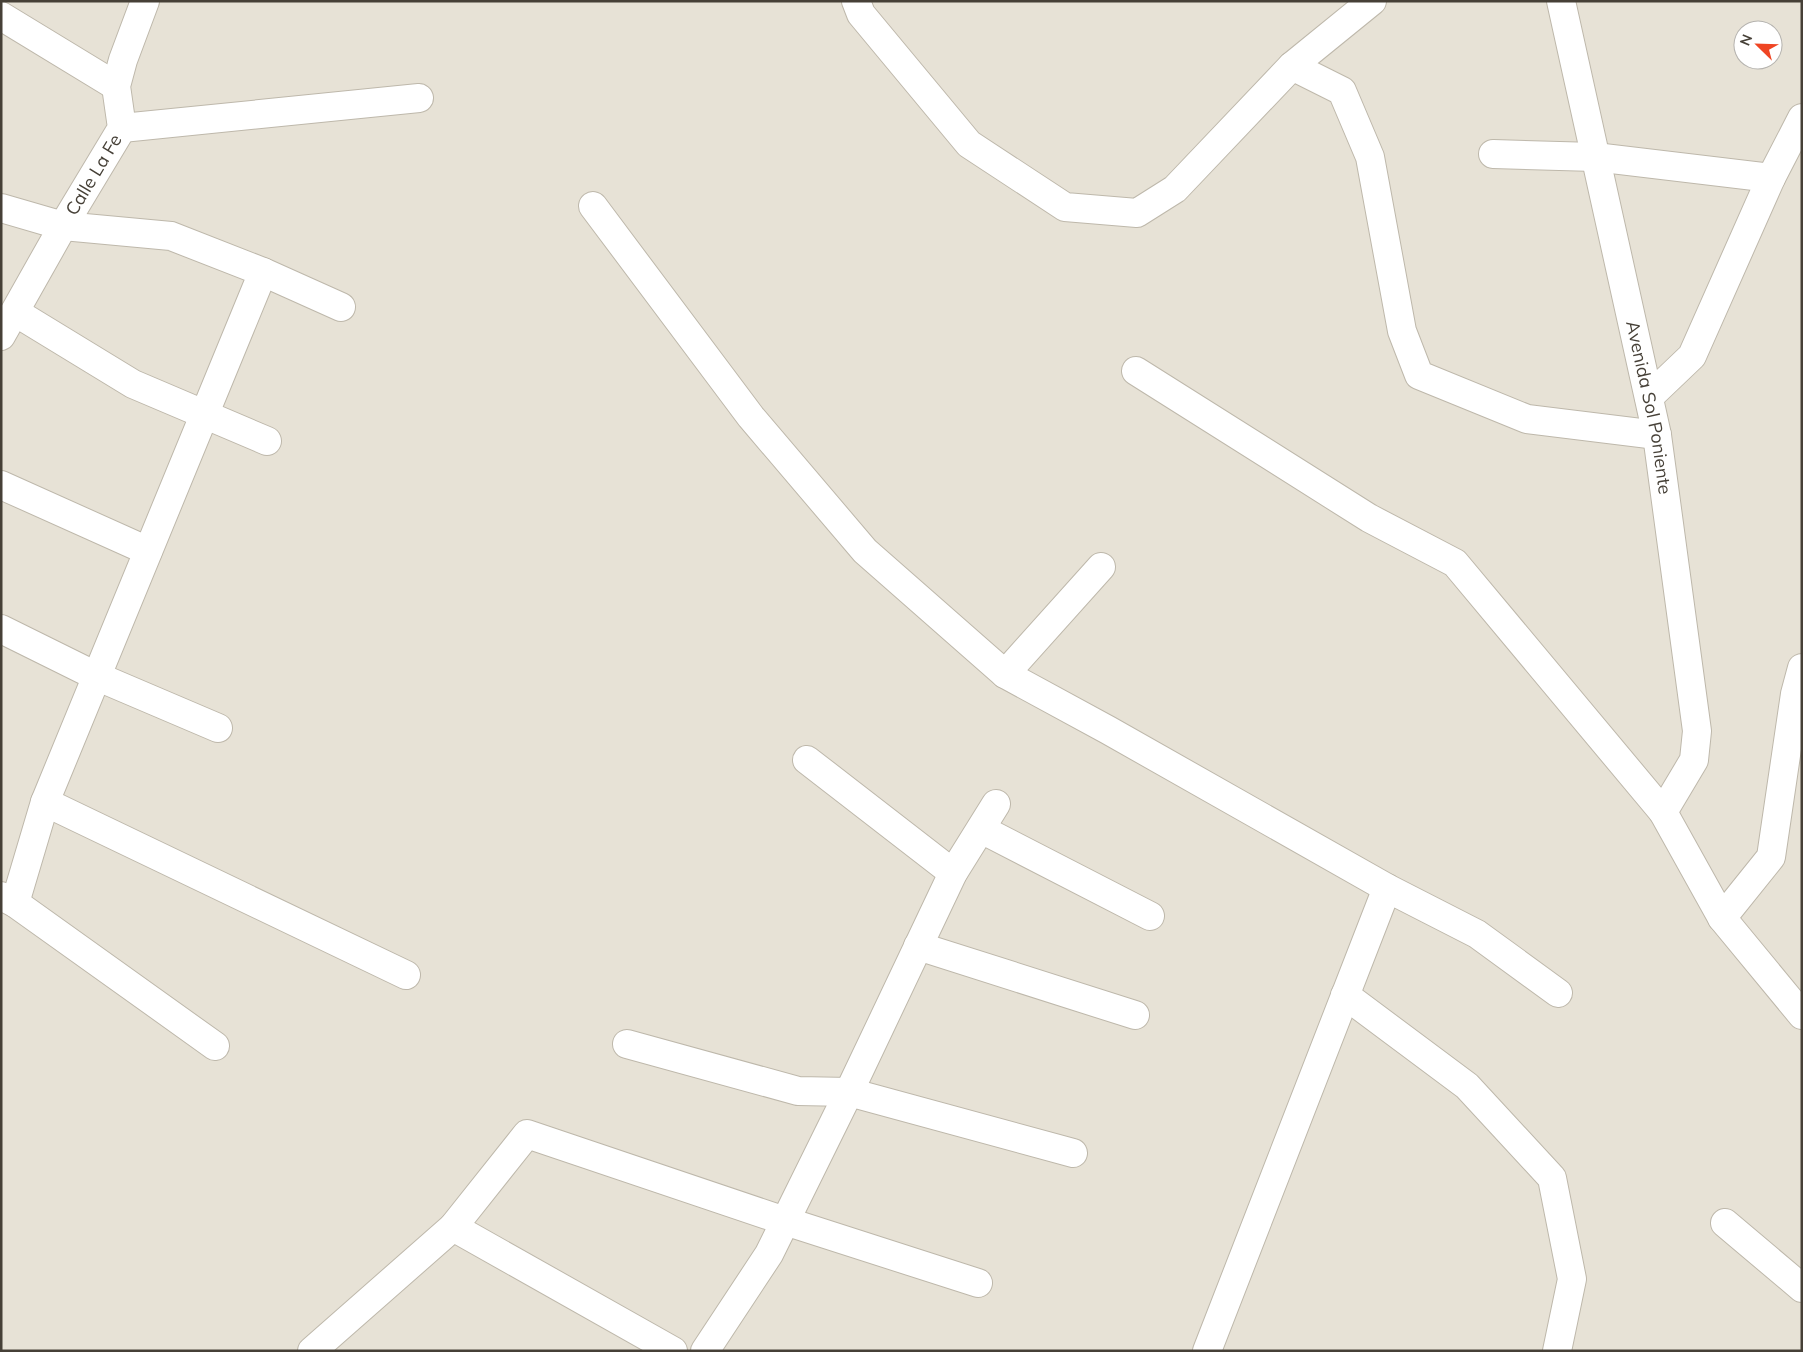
<svg xmlns="http://www.w3.org/2000/svg" width="1803" height="1352" font-family="Mulish,sans-serif">
<style>
.residential{fill:#e7e2d6;fill-rule:evenodd}
.lines{fill:none;stroke-linecap:round;stroke-linejoin:round}
.street-casing{stroke:#beb8ab;stroke-width:30}
.street{stroke:#fff;stroke-width:28}
.labels{text-anchor:middle;stroke-width:4;stroke-linejoin:round;paint-order:stroke}
.street-label{font-size:18px;fill:#464037;stroke:#fff}
</style>
<rect width="100%" height="100%" fill="#f3f0e8"/>
<!-- residential -->
<path class="residential" d="M1,1H1802V1351H1ZM1743,30H1773V60H1743Z"/>
<g class="lines">
<!-- street casing -->
<g class="street-casing">
<g id="street">
<path d="M856,1L861,14L969,144L1065,207L1137,213L1175,189L1292,66L1372,1"/>
<path id="s1" d="M1561,1L1657,435L1697,731L1694,760L1663,812"/>
<path d="M1,16L116,86"/>
<path d="M1292,66L1342,91L1370,157L1402,331L1419,375L1527,419L1657,435"/>
<path d="M122,128L419,98"/>
<path d="M1493,154L1595,157L1771,178"/>
<path d="M593,206L751,417L865,551L1005,674L1101,567"/>
<path d="M1,208L63,226L171,236L263,272L341,307"/>
<path d="M15,312L133,384L267,441"/>
<path id="s2" d="M1,336L63,226L122,128L116,86L123,60L145,1"/>
<path d="M1136,371L1369,518L1455,563L1663,812L1722,918L1802,1015"/>
<path d="M1649,397L1692,356L1771,178L1802,118"/>
<path d="M1,485L148,551"/>
<path d="M1,629L96,676L218,728"/>
<path d="M1005,674L1108,730L1387,888L1477,934L1558,993"/>
<path d="M807,760L953,873"/>
<path d="M45,802L406,975"/>
<path d="M981,829L1150,916"/>
<path d="M1,896L15,903L215,1046"/>
<path d="M15,903L45,802L263,272"/>
<path d="M1722,918L1771,857L1795,694L1802,668"/>
<path d="M918,946L1135,1015"/>
<path d="M1345,995L1467,1086L1552,1178L1572,1279L1557,1351"/>
<path d="M627,1044L798,1091L849,1092L1073,1153"/>
<path d="M1725,1223L1802,1288"/>
<path d="M453,1227L673,1351"/>
<path d="M312,1351L453,1227L527,1134L785,1221L978,1283"/>
<path d="M705,1351L769,1254L849,1092L953,873L996,804"/>
<path d="M1207,1351L1387,888"/>
</g>
</g>
<!-- street -->
<use href="#street" class="street"/>
</g>
<g class="labels">
<!-- street labels -->
<g class="street-label">
<text dy="6" stroke="none"><textPath href="#s2" startOffset="186">Calle La Fe</textPath></text>
<text dy="6" stroke="none"><textPath href="#s1" startOffset="416">Avenida Sol Poniente</textPath></text>
</g>
</g>
<!-- border -->
<rect width="1803" height="1352" fill="none" stroke="#464037" stroke-width="5"/>
<!-- north arrow -->
<g transform="translate(1758 45) rotate(293)"><circle r="24" fill="#ffffff" stroke="#b5b3af"/>
<path d="M0-4L9 19L0 12L-9 19Z" fill="#ef4523"/>
<text y="-8" font-size="14" font-weight="bold" text-anchor="middle" fill="#464037">N</text>
</g>
</svg>
